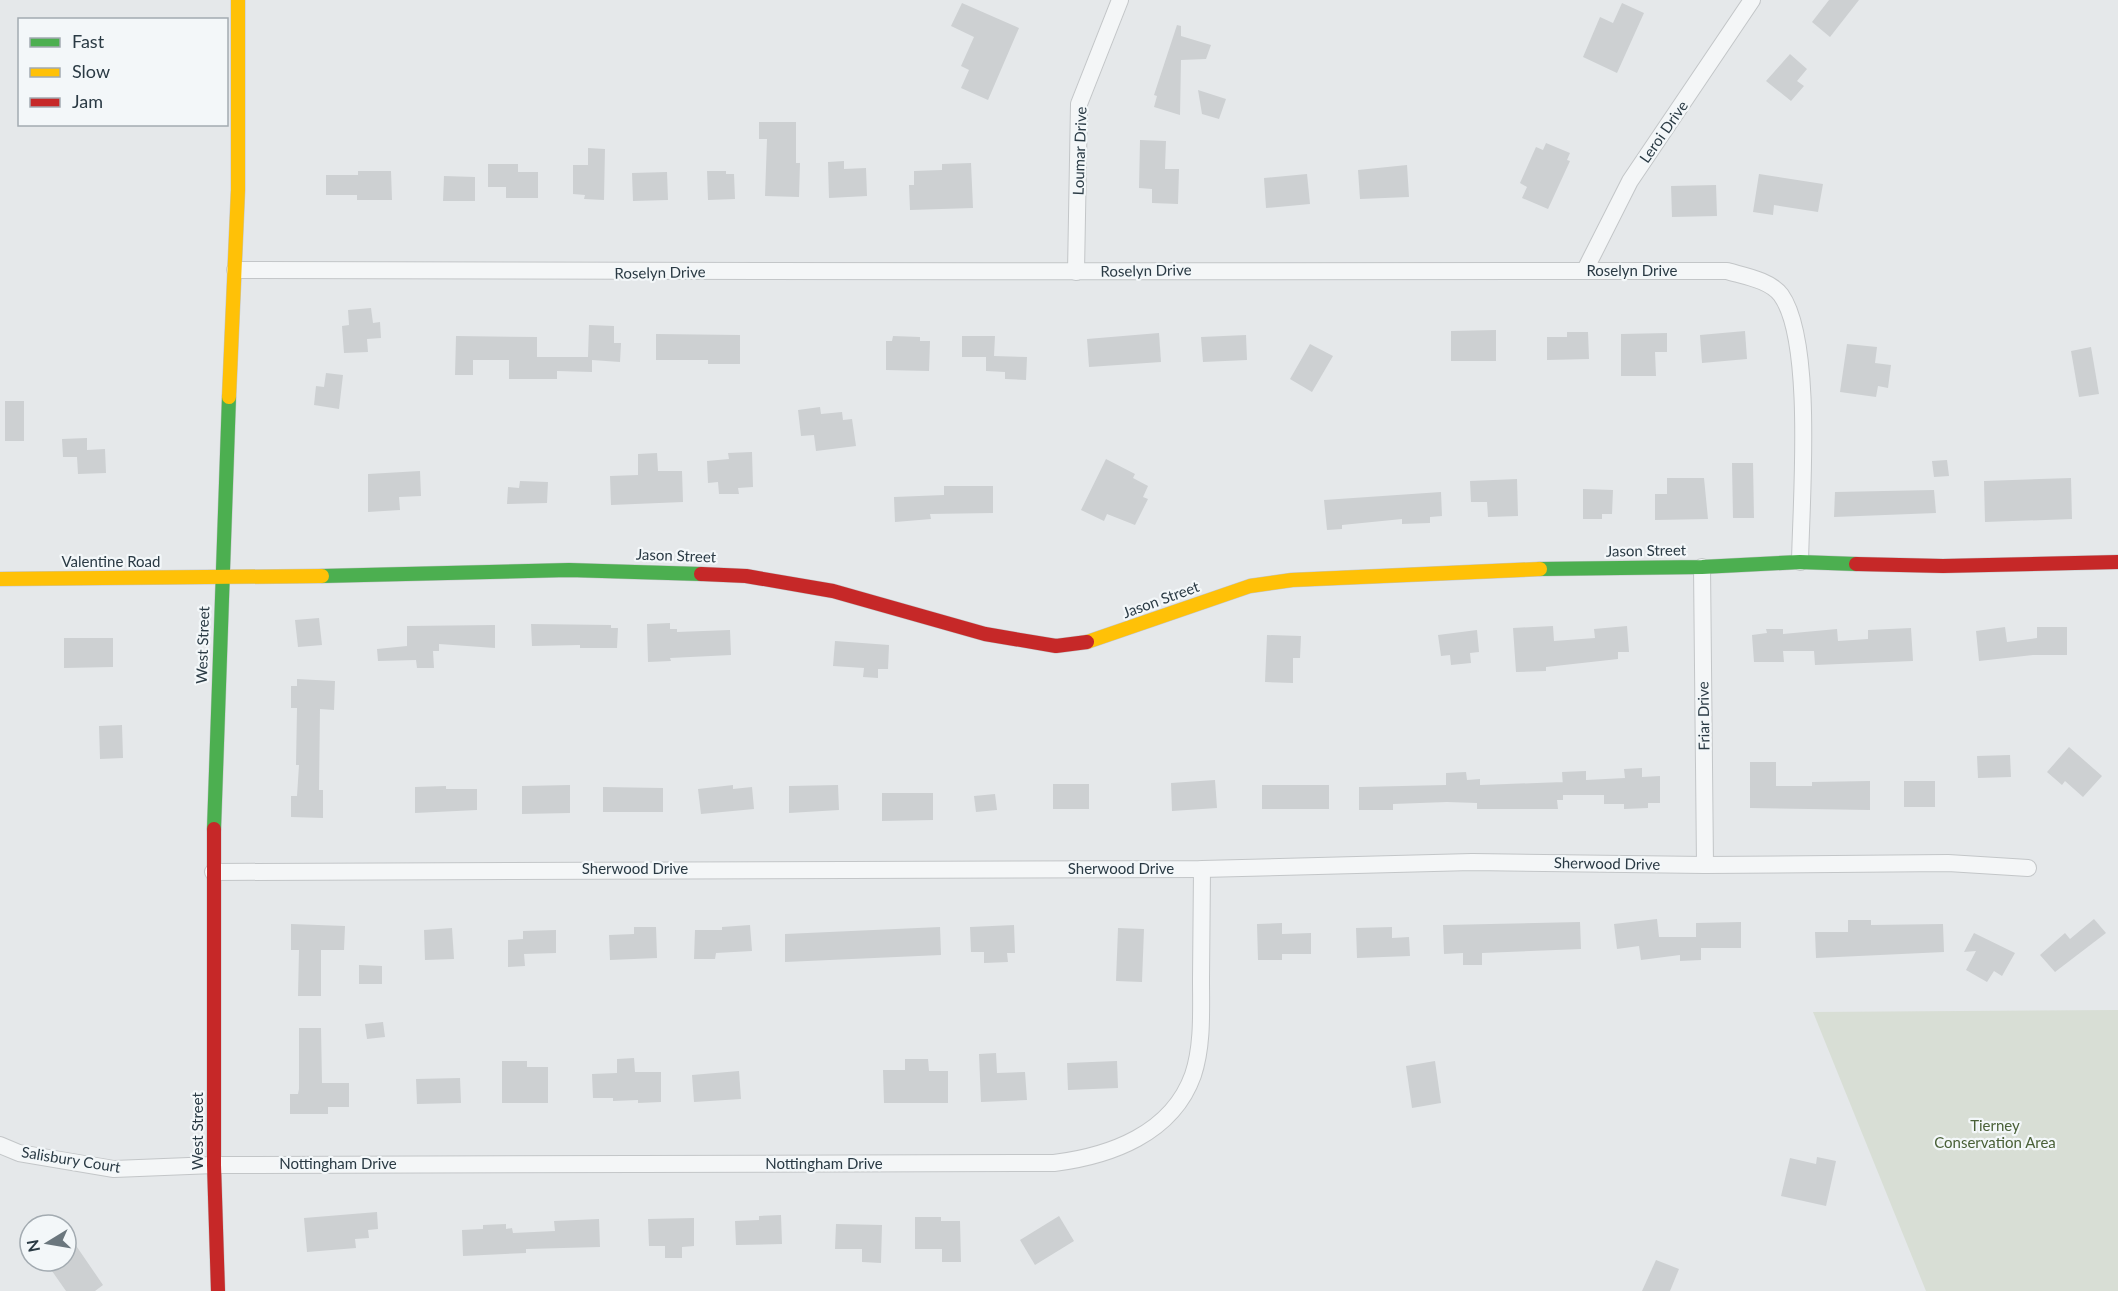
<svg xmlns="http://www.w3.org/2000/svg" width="2118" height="1291" font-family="Lato,sans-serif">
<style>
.green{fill:#d8ded5}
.building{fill:#cdd0d2}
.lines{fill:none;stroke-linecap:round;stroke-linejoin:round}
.street-casing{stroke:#c3c6c8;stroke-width:18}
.fast-casing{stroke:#c3c6c8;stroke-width:15}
.slow-casing{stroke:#c3c6c8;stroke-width:15}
.jam-casing{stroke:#c3c6c8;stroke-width:15}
.street{stroke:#f4f6f7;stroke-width:16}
.fast{stroke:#4caf50;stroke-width:14}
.slow{stroke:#ffc107;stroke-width:14}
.jam{stroke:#c62828;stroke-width:14}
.labels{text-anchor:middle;stroke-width:4.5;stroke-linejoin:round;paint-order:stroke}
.street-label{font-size:15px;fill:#2a3a44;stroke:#f3f7f9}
.park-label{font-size:15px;fill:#496037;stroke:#f3f7f9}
</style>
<rect width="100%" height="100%" fill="#e5e8ea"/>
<!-- green -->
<path class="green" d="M2118,1010V1291H1926L1813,1012Z"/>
<!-- building -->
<g class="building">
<path d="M1829,0H1859L1830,37L1812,22Z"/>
<path d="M962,3L1019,28L988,100L961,88L969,70L961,66L974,37L951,26Z"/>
<path d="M1622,3L1644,13L1617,73L1583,57L1600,17L1613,23Z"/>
<path d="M1177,25L1181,26V36L1211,45L1206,59L1181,60L1180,115L1154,107L1157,96L1154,95Z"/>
<path d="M1790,54L1807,69L1797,81L1804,86L1791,101L1766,81Z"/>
<path d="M1198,90L1226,99L1219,119L1202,114Z"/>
<path d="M759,122H796V163H800L799,197L765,196L767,139H759Z"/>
<path d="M1140,140L1166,141L1165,169H1179L1178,204L1152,203V189L1139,188Z"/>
<path d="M1546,143L1570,153L1567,160L1570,161L1548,209L1522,198L1527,187L1520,183L1536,147L1543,150Z"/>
<path d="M588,148L605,149L604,200L584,199L585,195L573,194V165H588Z"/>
<path d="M844,161V169L866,168L867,196L829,198L828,162Z"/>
<path d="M971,163L973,208L910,210L909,185H914V171L942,170V164Z"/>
<path d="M488,164H518V172H538V198H506V187H488Z"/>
<path d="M1407,165L1409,197L1360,199L1358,170Z"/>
<path d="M358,171H391L392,200H357V195H326V175H358Z"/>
<path d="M707,171H726V174H734L735,199L708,200Z"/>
<path d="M667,172L668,200L633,201L632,173Z"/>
<path d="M1307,174L1310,204L1266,208L1264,178Z"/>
<path d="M1759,174L1823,184L1818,212L1774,205L1773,215L1753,212Z"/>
<path d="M444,176L475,177V201H443Z"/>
<path d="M1716,185L1717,216L1672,217L1671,186Z"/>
<path d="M371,308L373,323L380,322L381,338L367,339L368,352L344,353L342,326L349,325L348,310Z"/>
<path d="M589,325L614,326V343H621L620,362L592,360V372L557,371V379H509V360H473V375H455L456,336L537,337V357H588Z"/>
<path d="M1496,330V361H1451V331Z"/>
<path d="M1745,331L1747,359L1702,363L1700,335Z"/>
<path d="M1567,332H1588L1589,359L1547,360V337H1567Z"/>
<path d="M1159,333L1161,362L1089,367L1087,339Z"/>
<path d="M1667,333V352H1655L1656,376H1621V334Z"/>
<path d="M656,334L740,335V364H708V360H656Z"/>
<path d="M1246,335L1247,360L1203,362L1201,337Z"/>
<path d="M893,336L920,337V341H930L929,371L886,370V341H892Z"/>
<path d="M962,336H995L994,356L1027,357L1026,380L1005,379V372L986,371V357H962Z"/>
<path d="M1310,344L1333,356L1312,392L1290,379Z"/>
<path d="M1847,344L1877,347L1875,363L1891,365L1888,388L1878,386L1876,397L1840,392Z"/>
<path d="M2091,347L2099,394L2079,397L2071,351Z"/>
<path d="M326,373L343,375L339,409L314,405L316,386L324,387Z"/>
<rect x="5" y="401" width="19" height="40"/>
<path d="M820,407L821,414L842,412L843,420L852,419L856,446L816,451L814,435L801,436L798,410Z"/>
<path d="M87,438V450L105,449L106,473L78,474L77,457H63L62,439Z"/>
<path d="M752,452L753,487L738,488L739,494H719L718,482L708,483L707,461L729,459L728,453Z"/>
<path d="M657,453L658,471H682L683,502L611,505L610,476L638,475V454Z"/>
<path d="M1106,459L1135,474L1133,478L1148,486L1143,497L1148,499L1135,525L1107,514L1104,521L1081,510Z"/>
<path d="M1947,460L1949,476L1934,477L1932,461Z"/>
<path d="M1732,463H1753L1754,518H1733Z"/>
<path d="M420,471L421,496L399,497L400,510L368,512V474Z"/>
<path d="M1667,478H1704L1708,519L1655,520V494H1667Z"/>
<path d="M2071,478L2072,519L1985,522L1984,481Z"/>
<path d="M1517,479L1518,516L1488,517L1487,502H1471L1470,481Z"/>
<path d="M520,481L548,482L547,503L507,504L508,487L519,488Z"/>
<path d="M944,486H993V513L930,514L931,519L895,522L894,497L944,495Z"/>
<path d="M1583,489L1613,490L1612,514H1602V519H1583Z"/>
<path d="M1934,490L1936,513L1834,517L1835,492Z"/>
<path d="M1441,492L1442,516L1430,517V523L1402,524V519L1342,525V529L1327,530L1324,500Z"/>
<path d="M319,618L322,645L298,647L295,620Z"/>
<path d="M670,623V629H677V632L730,630L731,655L670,658L671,661L648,662L647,624Z"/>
<path d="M531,624L611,625V628H618L617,648H580V645L532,646Z"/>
<path d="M495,625V648L439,644V651H433L434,668H417L416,660L378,661L377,649L407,646V626Z"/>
<path d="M1553,626L1554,641L1595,638L1594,629L1627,626L1629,652H1618V659L1546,667V671L1516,672L1513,628Z"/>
<path d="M2005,627L2007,642L2037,638V627H2067V655H2033L1979,661L1976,631Z"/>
<path d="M1911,628L1913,661L1815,665L1814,651H1783L1784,662H1754L1752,635L1767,633L1766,629H1783V634L1837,629L1838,641L1868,639V630Z"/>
<path d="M1477,630L1479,652L1470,653L1471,663L1451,665L1450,655L1441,656L1438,635Z"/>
<path d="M1267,635L1301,636L1300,658H1293V683L1265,682Z"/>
<path d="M64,638H113V667L64,668Z"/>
<path d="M835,641L889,645L888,669H878V678L863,677L864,668L833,666Z"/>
<path d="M297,679L335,681L334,710L320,709L319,790H323V818L291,817V796H297L299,765H296L297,708H291V686H297Z"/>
<path d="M122,725L123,758L100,759L99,726Z"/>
<path d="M2069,747L2102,776L2083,797L2065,781L2062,785L2047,772Z"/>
<path d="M2010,755L2011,777L1978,778L1977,756Z"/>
<path d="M1750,762H1776V786H1812V782L1870,781V810L1750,808Z"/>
<path d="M1642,768V777L1660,776V803H1648V808L1624,809V804H1604V795H1563V800H1557L1558,809H1477V803L1447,802L1393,804V810H1359V787L1446,785V773L1466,772L1467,780L1480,779V785L1563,782V787L1562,772L1586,771V780L1625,778L1624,769Z"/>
<path d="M1215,780L1217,808L1172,811L1171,783Z"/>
<rect x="1904" y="781" width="31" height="26"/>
<rect x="1053" y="784" width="36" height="25"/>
<path d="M570,785V813L522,814V786Z"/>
<path d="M733,785V789L752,787L754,809L701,814L698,789Z"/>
<path d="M838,785L839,810L789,813V786Z"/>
<rect x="1262" y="785" width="67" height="24"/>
<path d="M446,786V789H477V810L415,813V787Z"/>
<path d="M603,787L663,788V812H603Z"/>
<path d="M882,793H933V820L882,821Z"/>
<path d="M995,794L997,810L976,812L974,796Z"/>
<path d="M1657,919L1659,937H1696V923L1741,922V948H1701V960L1680,961V955L1641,960L1639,946L1617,949L1614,924Z"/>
<path d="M2094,919L2106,933L2055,972L2040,955L2065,933L2070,939Z"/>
<path d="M1848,920H1871V925L1943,924L1944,952L1816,958L1815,932H1848Z"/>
<path d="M1580,922L1581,949L1482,953V965H1463V953L1444,954L1443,925Z"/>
<path d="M1282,923V934L1311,933V954H1282V960H1258L1257,924Z"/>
<path d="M291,924L345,926L344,950H321V996H298L299,950H291Z"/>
<path d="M750,925L752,951L716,953L715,959H694L695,930H722V927Z"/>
<path d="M1014,925L1015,953H1007L1008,962L984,963V952H971L970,927Z"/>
<path d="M634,927H656L657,958L610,960L609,935L634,934Z"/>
<path d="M940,927L941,955L785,962V934Z"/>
<path d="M1392,927V938L1409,937L1410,956L1357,958L1356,928Z"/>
<path d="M452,928L454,959L425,960L424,930Z"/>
<path d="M1118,928L1144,929L1142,982L1116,981Z"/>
<path d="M556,930V953L524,954L525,966L508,967V940L523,939V931Z"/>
<path d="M1974,933L2015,953L2002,976L1994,971L1987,982L1966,970L1976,951L1964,952Z"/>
<path d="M359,965L382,966V984H359Z"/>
<path d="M383,1022L385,1037L367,1039L365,1024Z"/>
<path d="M299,1028H321L322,1083H349V1107H328V1114H290V1094H298L299,1089Z"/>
<path d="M996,1053L997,1073L1025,1072L1027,1100L981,1102L979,1054Z"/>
<path d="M634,1058L635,1072H661V1102L638,1103V1100L613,1101V1098H593L592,1074L617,1073V1059Z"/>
<path d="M905,1059H928L929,1071H948V1103H884L883,1070H905Z"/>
<path d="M502,1061H527V1067H548V1103H502Z"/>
<path d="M1117,1061L1118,1088L1068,1090L1067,1063Z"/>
<path d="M1435,1061L1441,1103L1412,1108L1406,1066Z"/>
<path d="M739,1071L741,1099L694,1102L692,1075Z"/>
<path d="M460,1078L461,1103L417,1104L416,1079Z"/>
<path d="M1817,1157L1836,1161L1826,1206L1781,1196L1790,1158L1816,1164Z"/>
<path d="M377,1212L378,1229L368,1230L369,1238L355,1239L356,1248L307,1252L304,1218Z"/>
<path d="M781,1215L782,1244L736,1245L735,1221L759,1220V1216Z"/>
<path d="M1059,1216L1074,1241L1035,1265L1020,1240Z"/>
<path d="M915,1217H941V1221H960L961,1262H942V1249H915Z"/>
<path d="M694,1218V1246L682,1247V1258H665V1246H649L648,1219Z"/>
<path d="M599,1219L600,1247L526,1249V1253L463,1256L462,1230L483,1229V1225L506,1224V1229L512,1228L513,1233L555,1231L554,1221Z"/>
<path d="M836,1224L882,1225L881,1263L862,1262V1249H835Z"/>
<path d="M66,1231L103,1285L95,1291H66L45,1261H66Z"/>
<path d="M1656,1260L1679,1269L1670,1291H1642Z"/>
</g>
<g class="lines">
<!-- street casing -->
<g class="street-casing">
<g id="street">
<path d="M235,270C732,275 1230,268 1727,271C1744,276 1770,280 1781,295C1814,341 1801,502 1800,562"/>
<path d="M1585,270L1630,181L1752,0"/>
<path d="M1076,272L1079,104L1120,0"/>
<path d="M1702,567L1705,865"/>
<path d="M213,872L1202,869L1472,862L1705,865L1948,863L2028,868"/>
<path d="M0,1145L19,1153L114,1169L214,1165L1054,1163C1110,1156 1172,1134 1193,1075C1203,1045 1201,1010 1201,979C1201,942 1202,906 1202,869"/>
</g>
</g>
<!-- fast casing -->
<g class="fast-casing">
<g id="fast">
<path d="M1540,569L1702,567L1800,562L1856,564"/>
<path d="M322,576L569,570L701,574"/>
<path d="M214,829L229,397"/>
</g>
</g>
<!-- slow casing -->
<g class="slow-casing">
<g id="slow">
<path d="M229,397L238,190V0"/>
<path d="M0,579L322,576"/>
<path d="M1087,642L1250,586L1292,580L1540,569"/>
</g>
</g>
<!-- jam casing -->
<g class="jam-casing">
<g id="jam">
<path d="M1856,564L1943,566L2118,562"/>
<path d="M701,574L746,576L833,591L985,634L1056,646L1087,642"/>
<path d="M214,829V1165L218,1291"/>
</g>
</g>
<!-- street -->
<use href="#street" class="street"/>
<!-- fast -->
<use href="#fast" class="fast"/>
<!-- slow -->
<use href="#slow" class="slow"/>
<!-- jam -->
<use href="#jam" class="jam"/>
</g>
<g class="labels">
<!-- street labels -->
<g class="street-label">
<text transform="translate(1664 132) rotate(-55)" y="5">Leroi Drive</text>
<text transform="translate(1080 151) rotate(-88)" y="5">Loumar Drive</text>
<text transform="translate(1146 271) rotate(-1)" y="5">Roselyn Drive</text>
<text x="1632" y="276">Roselyn Drive</text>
<text transform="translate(660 273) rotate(-1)" y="5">Roselyn Drive</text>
<text transform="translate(1646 551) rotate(-1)" y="5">Jason Street</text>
<text transform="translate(676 556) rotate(2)" y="5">Jason Street</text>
<text x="111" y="567">Valentine Road</text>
<text transform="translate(1161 600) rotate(-20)" y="5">Jason Street</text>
<text transform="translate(203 645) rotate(-88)" y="5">West Street</text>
<text transform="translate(1704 716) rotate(-91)" y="5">Friar Drive</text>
<text transform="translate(1607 864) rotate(1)" y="5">Sherwood Drive</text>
<text x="635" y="874">Sherwood Drive</text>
<text x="1121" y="874">Sherwood Drive</text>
<text transform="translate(198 1131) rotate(-90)" y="5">West Street</text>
<text transform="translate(71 1160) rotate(9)" y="5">Salisbury Court</text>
<text x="338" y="1169">Nottingham Drive</text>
<text x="824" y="1169">Nottingham Drive</text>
</g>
<!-- park labels -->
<g class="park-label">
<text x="1995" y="1131">Tierney<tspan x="1995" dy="17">Conservation Area</tspan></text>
</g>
</g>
<!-- legend -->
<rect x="18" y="18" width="210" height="108" fill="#f3f7f9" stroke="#a3abb1" stroke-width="1.5"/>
<rect x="30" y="38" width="30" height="9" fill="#4caf50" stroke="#a3abb1" stroke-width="1.5"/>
<text x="72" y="48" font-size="18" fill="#2a3a44">Fast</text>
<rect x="30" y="68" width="30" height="9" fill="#ffc107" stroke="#a3abb1" stroke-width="1.5"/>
<text x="72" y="78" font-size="18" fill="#2a3a44">Slow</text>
<rect x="30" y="98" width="30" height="9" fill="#c62828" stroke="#a3abb1" stroke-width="1.5"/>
<text x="72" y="108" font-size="18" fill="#2a3a44">Jam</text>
<!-- north arrow -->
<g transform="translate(48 1243) rotate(259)"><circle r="28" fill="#f3f7f9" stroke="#a3abb1" stroke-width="1.5"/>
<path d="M0-4.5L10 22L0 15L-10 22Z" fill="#6b777e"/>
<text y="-9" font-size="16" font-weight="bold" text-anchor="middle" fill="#2a3a44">N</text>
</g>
</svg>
